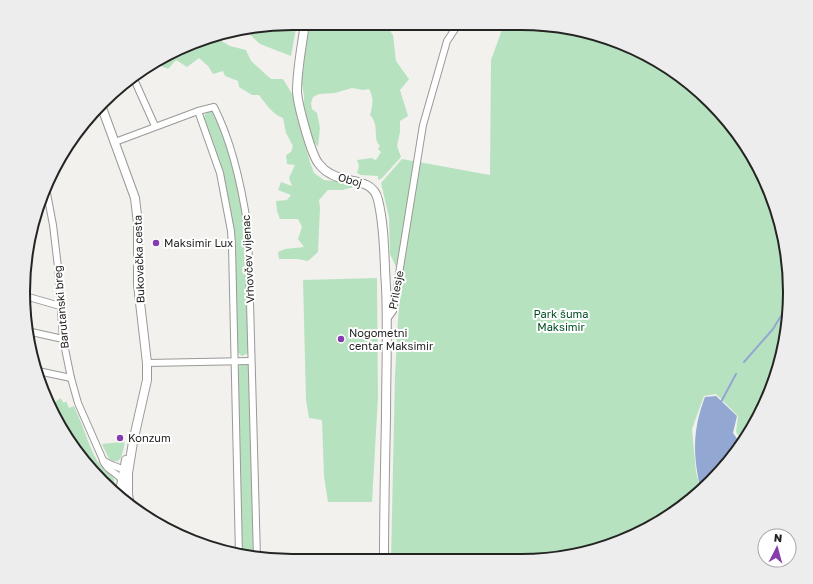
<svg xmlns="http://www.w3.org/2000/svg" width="813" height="584" font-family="'Golos Text',sans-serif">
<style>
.green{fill:#b7e2c0}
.water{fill:#92a7d1}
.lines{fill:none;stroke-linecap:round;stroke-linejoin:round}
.stream{stroke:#92a7d1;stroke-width:2}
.street-casing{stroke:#9b9997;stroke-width:8}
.secondary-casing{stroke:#9b9997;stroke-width:10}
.street{stroke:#fff;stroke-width:6}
.secondary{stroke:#fff;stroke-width:8}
.poi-dot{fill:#873cad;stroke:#fff;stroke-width:1.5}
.labels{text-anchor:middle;stroke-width:4;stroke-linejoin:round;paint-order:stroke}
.street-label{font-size:11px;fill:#242423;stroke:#fff}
.poi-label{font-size:11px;fill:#242423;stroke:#fff;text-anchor:start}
.park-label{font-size:11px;fill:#004c23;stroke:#fff}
.rim{fill:none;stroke:#242423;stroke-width:2}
</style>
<rect width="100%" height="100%" fill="#f2f1ee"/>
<!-- green -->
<g class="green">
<path d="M292,23H297L291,56L260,44L244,29Z"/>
<path d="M309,23L386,25L393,35L396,61L409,79L400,90L408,116L400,121V132L397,146L401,157L382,178L378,180V176L361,175L357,173L359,166L357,160L371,158L376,160L381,152L378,149L380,146C372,138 380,125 370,115C373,105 374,98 369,89L363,90L352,88L335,93L319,94L313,97L311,103L312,109L317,113L320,128L318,147L312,139L304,106V96L301,78L304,68L303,59L307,43L304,36Z"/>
<path d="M503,27L574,28L656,59L723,115L754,158L776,206L788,257L789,310L781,362L762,411L743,443L736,432L738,416L716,394L704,396L692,429L696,472L701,492L624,540L556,559L391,560L395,376L398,319L402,280L390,254L389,217L381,183L402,159L490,175L491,60Z"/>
<path d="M213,36L230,46L246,50L251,61L271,79H283L294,97L297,118L310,162L314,173L324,180L344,182L354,187L342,190H328L319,200L320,208L318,252L308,261L297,259H279L278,252L285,249L304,247L298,239L302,227L298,219H280L277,211L276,201L287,200L291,195L278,190L281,182L292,186L289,178L295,165L287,164L286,155L291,152L293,146L286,133L283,118C272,114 266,104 259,95H252L239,87L238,81L225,76L223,71L213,74L208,66L199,58L187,67L176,60L168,69L156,64L155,63Z"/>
<path d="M210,111L216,114L233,165L239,190L245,226L249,353L242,356L237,352L233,230L230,211L221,169L204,118L205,114Z"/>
<path d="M377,278L378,397L372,502H328L324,476L322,420L309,418L306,400L303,280Z"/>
<path d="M244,363L247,364L250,368L253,552L252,557L241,555L238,368L240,364Z"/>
<path d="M60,398L64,403L66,401L69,408L74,406C79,418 84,429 88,441C94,457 100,469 114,478L115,493L90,469L51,411L50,407Z"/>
<path d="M121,442L125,443L121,458L118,461H114L109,459L102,444Z"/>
</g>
<!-- water -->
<path class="water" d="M716,396L737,416L733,433L741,444L734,456L701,491C693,456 692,431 705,397Z"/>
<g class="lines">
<!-- stream -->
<g class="stream">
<path d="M744,362L773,329L789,303"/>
<path d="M721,402L736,374"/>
</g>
<!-- street casing -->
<g class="street-casing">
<g id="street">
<path d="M133,77L155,126"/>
<path d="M198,111L220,173L231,231L232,246L239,555"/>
<path d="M115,142L198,111L214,107C233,144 242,188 248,229L257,558"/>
<path d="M46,188L53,225L58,267L63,339L71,378L78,403L103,460C110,466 120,466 126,472"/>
<path d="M25,296L60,306"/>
<path d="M387,319L393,311L423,125L447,41L457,26"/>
<path d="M27,331L63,339"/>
<path d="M147,363L251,361"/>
<path d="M38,371L71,378"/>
<path d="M103,461C107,471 116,472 121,479"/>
</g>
</g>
<!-- secondary casing -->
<g class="secondary-casing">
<g id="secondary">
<path d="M305,23C302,46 297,69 297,92C298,105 311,155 319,164C322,168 327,172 331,174C347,184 373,177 378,200C385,228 384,259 386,287C388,331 386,374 386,417C385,465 384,512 384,560"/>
<path d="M101,105L135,198L138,224V285L147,363V380L133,442L128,473V494L130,507"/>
<path d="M119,496L126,460"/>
</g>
</g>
<!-- street -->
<use href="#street" class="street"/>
<!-- secondary -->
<use href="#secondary" class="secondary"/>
</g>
<!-- markers -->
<g class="poi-dot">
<circle cx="156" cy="243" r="4"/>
<circle cx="341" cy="339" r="4"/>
<circle cx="120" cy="438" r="4"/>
</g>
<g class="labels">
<!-- street labels -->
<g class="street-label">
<text transform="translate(350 180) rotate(16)" y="4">Oboj</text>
<text transform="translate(139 259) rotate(-92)" y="4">Bukovačka cesta</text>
<text transform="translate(248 259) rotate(-93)" y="4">Vrhovčev vijenac</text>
<text transform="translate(396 290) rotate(-79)" y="4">Prilesje</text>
<text transform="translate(61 307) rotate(-95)" y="4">Barutanski breg</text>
</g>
<!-- poi labels -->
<g class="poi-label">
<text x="164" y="247">Maksimir Lux</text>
<text x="349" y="337">Nogometni<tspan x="349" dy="13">centar Maksimir</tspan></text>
<text x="128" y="442">Konzum</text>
</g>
<!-- park labels -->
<g class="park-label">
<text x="561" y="318">Park šuma<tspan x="561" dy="13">Maksimir</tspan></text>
</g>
</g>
<!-- crop -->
<path d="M0 0H813V584H0ZM292 30H521A262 262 0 0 1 783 292V292A262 262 0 0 1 521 554H292A262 262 0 0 1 30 292V292A262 262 0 0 1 292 30Z" fill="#ededed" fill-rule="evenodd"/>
<path class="rim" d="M292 30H521A262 262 0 0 1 783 292V292A262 262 0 0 1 521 554H292A262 262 0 0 1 30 292V292A262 262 0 0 1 292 30Z"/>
<!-- north arrow -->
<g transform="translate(777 548) rotate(6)"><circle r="19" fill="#ffffff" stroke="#a7a7a7"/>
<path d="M0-3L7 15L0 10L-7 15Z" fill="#873cad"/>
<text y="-6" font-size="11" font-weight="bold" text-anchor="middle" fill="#242423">N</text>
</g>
</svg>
